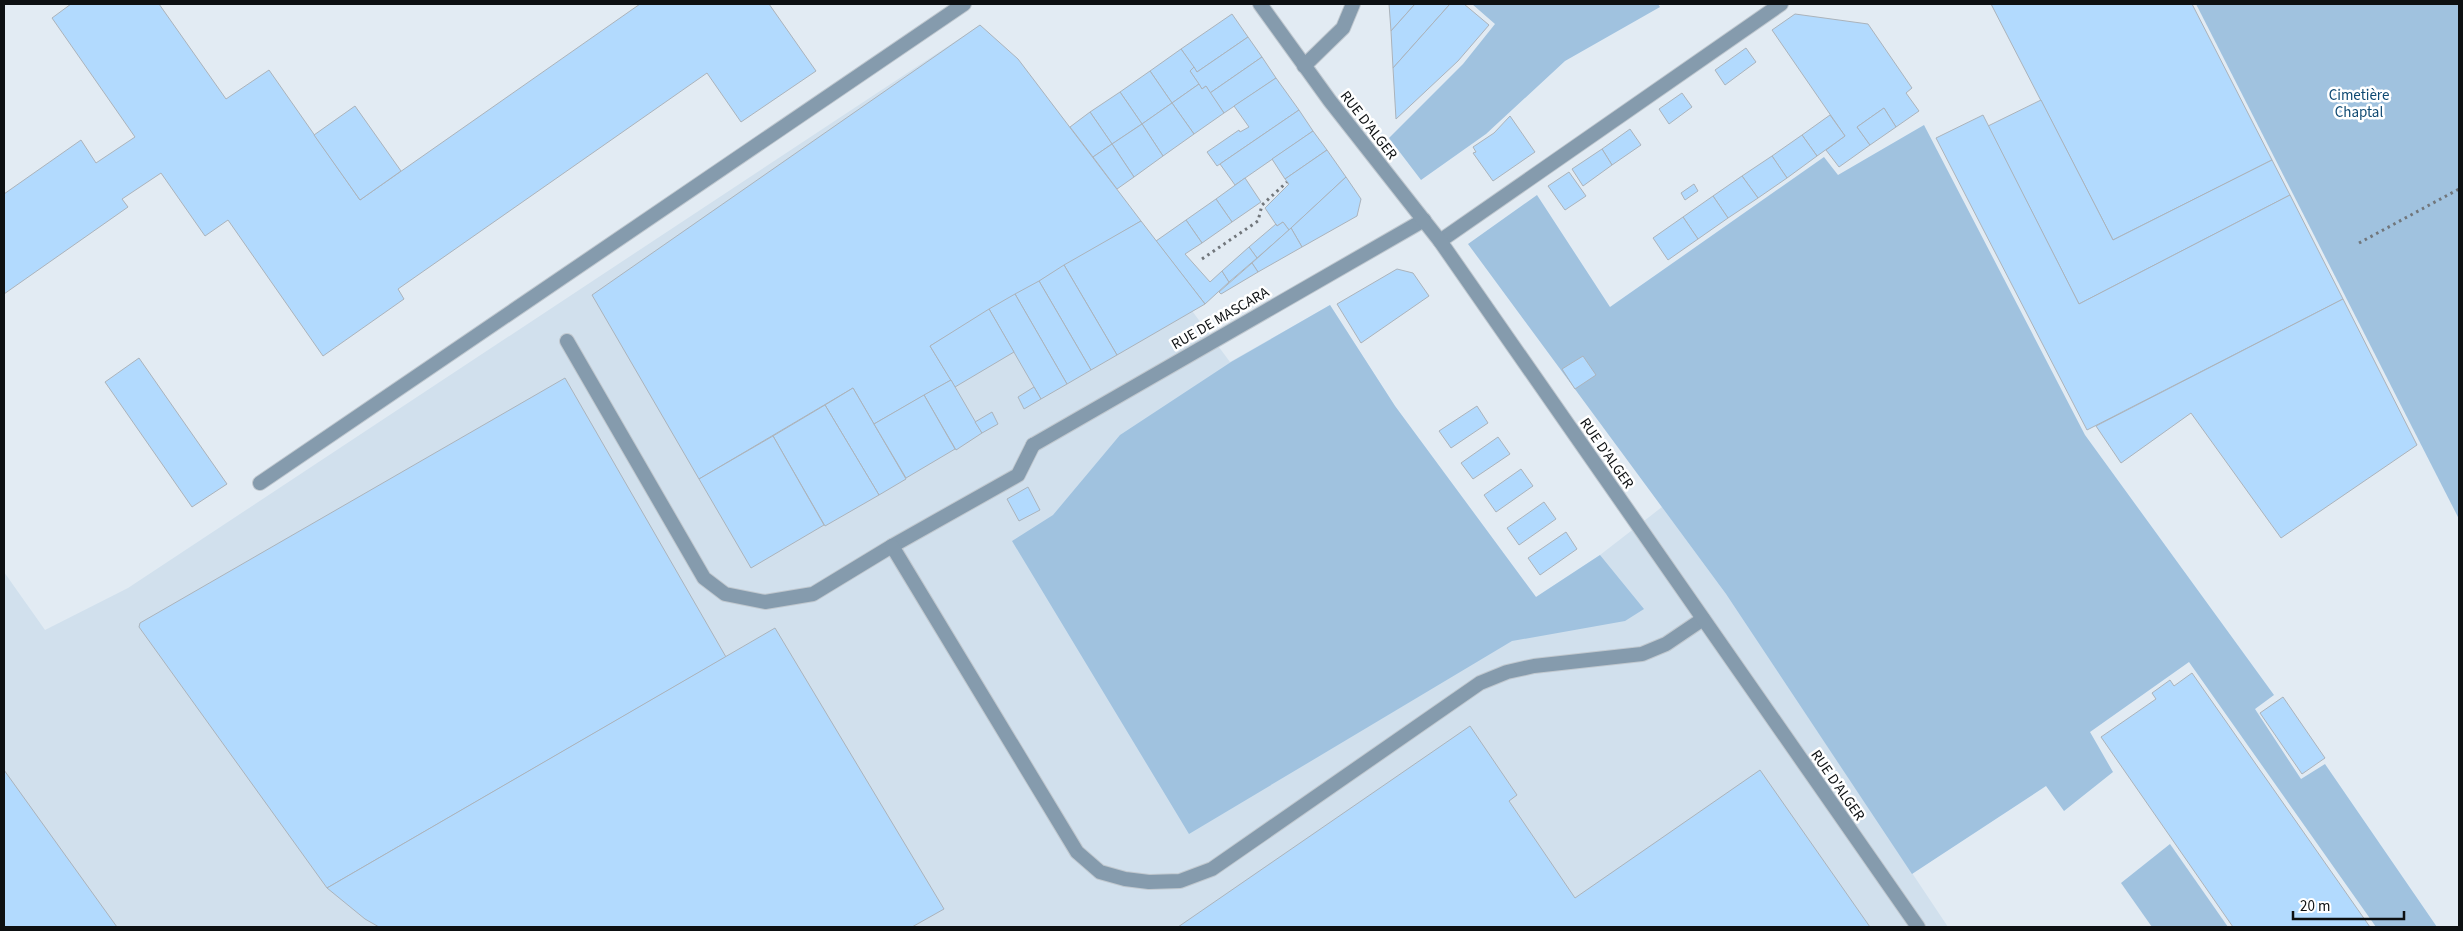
<svg xmlns="http://www.w3.org/2000/svg" width="2463" height="931" font-family="'Source Sans 3',sans-serif">
<style>
.built{fill:#d1e0ed}
.green{fill:#a0c2df}
.building{fill:#b2dafe;stroke:#abb3bb}
.lines{fill:none;stroke-linecap:round;stroke-linejoin:round}
.service-casing{stroke:#c0c8cf;stroke-width:16}
.minor-casing{stroke:#c0c8cf;stroke-width:16}
.tertiary-casing{stroke:#c0c8cf;stroke-width:16}
.path{stroke:#71767b;stroke-width:3;stroke-dasharray:2.5 4;stroke-linecap:butt}
.service{stroke:#859bad;stroke-width:14}
.minor{stroke:#859bad;stroke-width:14}
.tertiary{stroke:#859bad;stroke-width:14}
.labels{text-anchor:middle;stroke-width:5;stroke-linejoin:round;paint-order:stroke}
.park-label{font-size:15px;fill:#0e4972;stroke:#fff}
.street-label{font-size:15px;fill:#0d1012;stroke:#fff}
</style>
<rect width="100%" height="100%" fill="#e2ebf3"/>
<!-- built -->
<path class="built" d="M980,25L1230,362L1330,305L1395,406L1536,597L1600,555L1662,507L1726,594L1948,927H4V572L45,630L128,588Z"/>
<!-- green -->
<g class="green">
<path d="M1472,4H1658L1660,7L1565,61L1486,134L1421,180L1389,138L1463,64L1495,24Z"/>
<path d="M2196,4H2459V519Z"/>
<path d="M1924,125L2085,435L2274,695L2255,709L2301,779L2325,764L2437,927H2376L2189,662L2090,732L2113,772L2064,811L2046,786L1912,874L1726,594L1468,244L1537,195L1610,307L1824,157L1838,175Z"/>
<path d="M1330,305L1395,406L1536,597L1600,555L1644,609L1625,621L1512,641L1189,834L1012,541L1053,515L1120,435L1231,362Z"/>
<path d="M2170,844L2228,927H2152L2121,883Z"/>
</g>
<!-- building -->
<g class="building">
<path d="M71,4H159L226,99L269,70L360,200L640,4H769L816,71L741,122L707,73L398,289L404,299L323,356L228,220L205,236L161,173L122,199L128,207L4,294V194L81,140L96,163L135,137L52,18Z"/>
<path d="M1389,4H1415L1391,31Z"/>
<path d="M1415,4H1450L1393,68L1391,31Z"/>
<path d="M1450,4H1464L1489,25L1458,61L1396,119L1393,68Z"/>
<path d="M1991,4H2192L2272,160L2113,240Z"/>
<path d="M1232,14L1248,37L1197,72L1181,49Z"/>
<path d="M1795,14L1868,24L1912,88L1906,93L1919,111L1896,127L1884,108L1857,127L1870,145L1839,167L1826,150L1845,136L1772,30Z"/>
<path d="M980,25L1018,59L1141,221L930,346L951,380L874,424L853,388L699,479L592,295Z"/>
<path d="M1248,37L1262,57L1210,93L1206,86L1202,89L1190,71L1194,67L1197,72Z"/>
<path d="M1746,48L1756,62L1725,85L1715,70Z"/>
<path d="M1181,49L1194,67L1190,71L1199,84L1172,103L1150,71Z"/>
<path d="M1262,57L1276,78L1224,113L1210,93Z"/>
<path d="M1150,71L1172,103L1142,124L1120,92Z"/>
<path d="M1276,78L1299,110L1217,166L1207,152L1239,130L1240,132L1249,127L1234,106Z"/>
<path d="M1199,84L1202,89L1206,86L1224,113L1194,134L1172,103Z"/>
<path d="M1120,92L1142,124L1112,144L1090,112Z"/>
<path d="M1682,93L1692,107L1669,124L1659,109Z"/>
<path d="M2041,100L2113,240L2272,160L2290,195L2079,304L1988,126Z"/>
<path d="M1172,103L1194,134L1163,156L1142,124Z"/>
<path d="M355,106L401,171L360,200L314,135Z"/>
<path d="M1884,108L1896,127L1870,145L1857,127Z"/>
<path d="M1299,110L1313,131L1235,185L1220,164Z"/>
<path d="M1090,112L1112,144L1093,157L1070,127Z"/>
<path d="M1830,115L1845,136L1817,156L1802,135Z"/>
<path d="M1983,115L2079,304L2290,195L2343,299L2087,430L1936,138Z"/>
<path d="M1510,116L1535,152L1493,181L1473,153L1476,152L1473,147L1494,133Z"/>
<path d="M1142,124L1163,156L1134,177L1112,144Z"/>
<path d="M1630,129L1641,145L1612,165L1602,149Z"/>
<path d="M1313,131L1327,150L1285,179L1272,159Z"/>
<path d="M1802,135L1817,156L1787,178L1772,156Z"/>
<path d="M1112,144L1134,177L1117,189L1093,157Z"/>
<path d="M1602,149L1612,165L1583,186L1572,169Z"/>
<path d="M1327,150L1346,177L1289,230L1283,222L1277,226L1265,208L1289,184L1285,179Z"/>
<path d="M1772,156L1787,178L1758,198L1742,176Z"/>
<path d="M1569,172L1586,196L1565,210L1548,186Z"/>
<path d="M1742,176L1758,198L1728,218L1713,196Z"/>
<path d="M1346,177L1361,199L1357,216L1302,247L1291,228Z"/>
<path d="M1245,178L1261,202L1232,222L1216,199Z"/>
<path d="M1694,184L1698,191L1685,200L1681,193Z"/>
<path d="M1713,196L1728,218L1698,239L1683,217Z"/>
<path d="M1216,199L1232,222L1202,243L1186,220Z"/>
<path d="M1683,217L1698,239L1668,260L1653,238Z"/>
<path d="M1186,220L1202,243L1185,254L1210,282L1222,271L1229,282L1205,304L1156,241Z"/>
<path d="M1141,221L1205,304L1117,355L1064,265Z"/>
<path d="M1283,222L1289,230L1257,258L1249,247L1276,224L1277,226Z"/>
<path d="M1291,228L1302,247L1258,272L1252,263Z"/>
<path d="M1249,247L1257,258L1229,282L1222,271Z"/>
<path d="M1252,263L1258,272L1221,294L1219,292Z"/>
<path d="M1064,265L1117,355L1091,370L1039,281Z"/>
<path d="M1397,269L1413,273L1429,296L1361,343L1337,304Z"/>
<path d="M1039,281L1091,370L1067,384L1015,294Z"/>
<path d="M1015,294L1067,384L1041,399L989,309Z"/>
<path d="M2343,299L2417,445L2281,538L2191,413L2121,463L2096,426Z"/>
<path d="M989,309L1014,352L955,387L930,346Z"/>
<path d="M1583,356L1596,375L1575,389L1562,369Z"/>
<path d="M139,358L227,484L192,507L105,382Z"/>
<path d="M565,378L726,657L327,888L139,627L140,623Z"/>
<path d="M951,380L982,433L956,450L924,395Z"/>
<path d="M1034,387L1041,399L1024,409L1018,397Z"/>
<path d="M853,388L906,479L879,495L825,405Z"/>
<path d="M924,395L955,449L906,478L874,424Z"/>
<path d="M825,405L879,495L825,526L773,436Z"/>
<path d="M1477,406L1488,423L1451,448L1439,431Z"/>
<path d="M992,412L998,424L982,433L975,422Z"/>
<path d="M773,436L824,525L751,568L699,479Z"/>
<path d="M1498,437L1510,454L1473,479L1461,463Z"/>
<path d="M1521,469L1533,486L1496,512L1484,495Z"/>
<path d="M1028,487L1040,510L1019,521L1007,499Z"/>
<path d="M1544,502L1556,519L1519,545L1507,528Z"/>
<path d="M1566,532L1577,549L1540,575L1528,558Z"/>
<path d="M775,628L944,909L912,927H379L365,919L327,888Z"/>
<path d="M2192,673L2370,927H2233L2101,737L2156,699L2152,693L2170,680L2174,686Z"/>
<path d="M2283,697L2325,758L2302,774L2260,713Z"/>
<path d="M1470,726L1517,795L1509,801L1575,898L1760,770L1870,927H1178Z"/>
<path d="M4,770L68,859L117,927H4Z"/>
</g>
<g class="lines">
<!-- service casing -->
<g class="service-casing">
<g id="service">
<path d="M1440,241L1781,4"/>
<path d="M567,341L704,578L725,594L765,602L813,594L892,546L1018,475L1033,445"/>
<path d="M260,483L964,4"/>
<path d="M892,546L1077,852L1100,872L1125,879L1149,882L1180,881L1212,869L1480,683L1507,672L1534,666L1642,654L1666,644L1703,619"/>
</g>
</g>
<!-- minor casing -->
<g class="minor-casing">
<path id="minor" d="M1033,445L1424,220"/>
</g>
<!-- tertiary casing -->
<g class="tertiary-casing">
<g id="tertiary">
<path d="M1260,4L1330,101L1440,241L1918,927"/>
<path d="M1304,66L1343,28L1353,4"/>
</g>
</g>
<!-- path -->
<g class="path">
<path d="M2359,243L2459,189"/>
<path d="M1202,259L1258,221L1262,205L1287,182"/>
</g>
<!-- service -->
<use href="#service" class="service"/>
<!-- minor -->
<use href="#minor" class="minor"/>
<!-- tertiary -->
<use href="#tertiary" class="tertiary"/>
</g>
<g class="labels">
<!-- park labels -->
<g class="park-label">
<text x="2359" y="100">Cimetière<tspan x="2359" dy="17">Chaptal</tspan></text>
</g>
<!-- street labels -->
<g class="street-label">
<text transform="translate(1369 125) rotate(52)" y="5">RUE D'ALGER</text>
<text transform="translate(1220 318) rotate(-30)" y="5">RUE DE MASCARA</text>
<text transform="translate(1607 453) rotate(55)" y="5">RUE D'ALGER</text>
<text transform="translate(1838 785) rotate(55)" y="5">RUE D'ALGER</text>
</g>
</g>
<!-- border -->
<rect width="2463" height="931" fill="none" stroke="#0d1012" stroke-width="10"/>
<!-- scale -->
<path d="M2293 911v8h111v-8" fill="none" stroke="#0d1012" stroke-width="2.5"/>
<text x="2300" y="911" font-size="15" fill="#0d1012" stroke="#ffffff" stroke-width="4" paint-order="stroke">20 m</text>
</svg>
